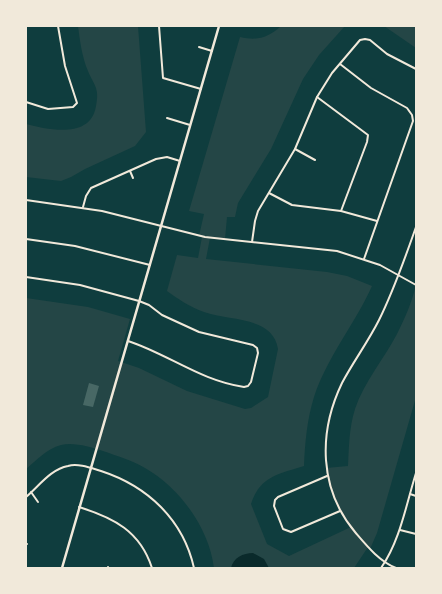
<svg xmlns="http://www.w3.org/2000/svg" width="442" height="594" font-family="Cabin,sans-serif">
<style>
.green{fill:#244646}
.water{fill:#0a2a2b}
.building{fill:#486865}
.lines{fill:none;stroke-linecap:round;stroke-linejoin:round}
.minor{stroke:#f1e9da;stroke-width:2}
.tertiary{stroke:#f1e9da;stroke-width:2.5}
</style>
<rect width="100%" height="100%" fill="#0f3d3e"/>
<!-- green -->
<g class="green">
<path d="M78,26H138L146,132L135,146L85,169L71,177L61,181L26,177V124C49,130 91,139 96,106C97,100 98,94 96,88C94,82 90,77 88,71C82,57 80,41 78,26Z"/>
<path d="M281,26H345L319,55L303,79L271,149L238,203L235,217H227L225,239L210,238L206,259L327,272L347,276L372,286C355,324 327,357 314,397C307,420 305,442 304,466C279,474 260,476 251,504L267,544L289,556L351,527C338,509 329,491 326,468L348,466C349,447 349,428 355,409C364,382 384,359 397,334C405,318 412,302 416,285V397L377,533L370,549L368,547L354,568H214C209,528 180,488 145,468C132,460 117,456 103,451C90,447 74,442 61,445C46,449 37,460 26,469V298L88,307L130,319L118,361L139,368L187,391L245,409L251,408L268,397L278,349C273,316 229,321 204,312C190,307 178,299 167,291L177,255L198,258L202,237L199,236L204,214L189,211L240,37C257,41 268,38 281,26Z"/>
<path d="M384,26H416V48Z"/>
</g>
<!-- water -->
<path class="water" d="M253,553L264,559L269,568H231C233,558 243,553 253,553Z"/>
<!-- building -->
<path class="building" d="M89,383L99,386L93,407L83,405Z"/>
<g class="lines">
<!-- minor -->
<g class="minor">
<path d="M159,26L163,78L201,89"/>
<path d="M199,47L212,51"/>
<path d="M340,64L371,88L407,108L412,115L413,121L364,259"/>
<path d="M317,97L368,135L367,142L341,211"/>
<path d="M26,102L48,109L73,107L77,103L65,66L58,26"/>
<path d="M167,118L190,125"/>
<path d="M295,149L315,160"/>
<path d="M130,171L133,178"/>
<path d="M269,193L292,205L341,211L377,221"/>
<path d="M26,200L102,211L205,237L337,251L380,265L416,285"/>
<path d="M83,207L86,196L91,188L156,159L167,157L180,161"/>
<path d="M26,239L75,246L150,265"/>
<path d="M252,242L255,221L258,211L295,149L317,97L332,73L360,40L365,39L370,40L387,54L416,69"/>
<path d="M26,277L80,285L139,301L149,305L162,315L199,332L253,345L257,348L258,353L251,382L248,386L244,387C201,381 168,354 128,341"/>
<path d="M327,476L278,497L275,500L274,506L283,529L291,532L340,511"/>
<path d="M31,492L38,502"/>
<path d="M410,494L416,496"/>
<path d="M26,497C39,486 51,469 68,466C78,463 91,468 101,471C147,486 183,519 194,568"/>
<path d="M79,507C114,518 140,531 152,568"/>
<path d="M400,530L416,534"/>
<path d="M26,544H27"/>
<path d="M108,567V568"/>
<path d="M381,568C400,541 406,505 416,473"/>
<path d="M396,568C379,561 367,546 355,532C319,489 318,433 342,383C353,362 368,342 379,320C394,290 405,258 416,227"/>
</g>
<!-- tertiary -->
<path class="tertiary" d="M62,568L219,26"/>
</g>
<!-- border -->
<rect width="442" height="594" fill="none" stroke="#f1e9da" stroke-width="54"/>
</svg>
